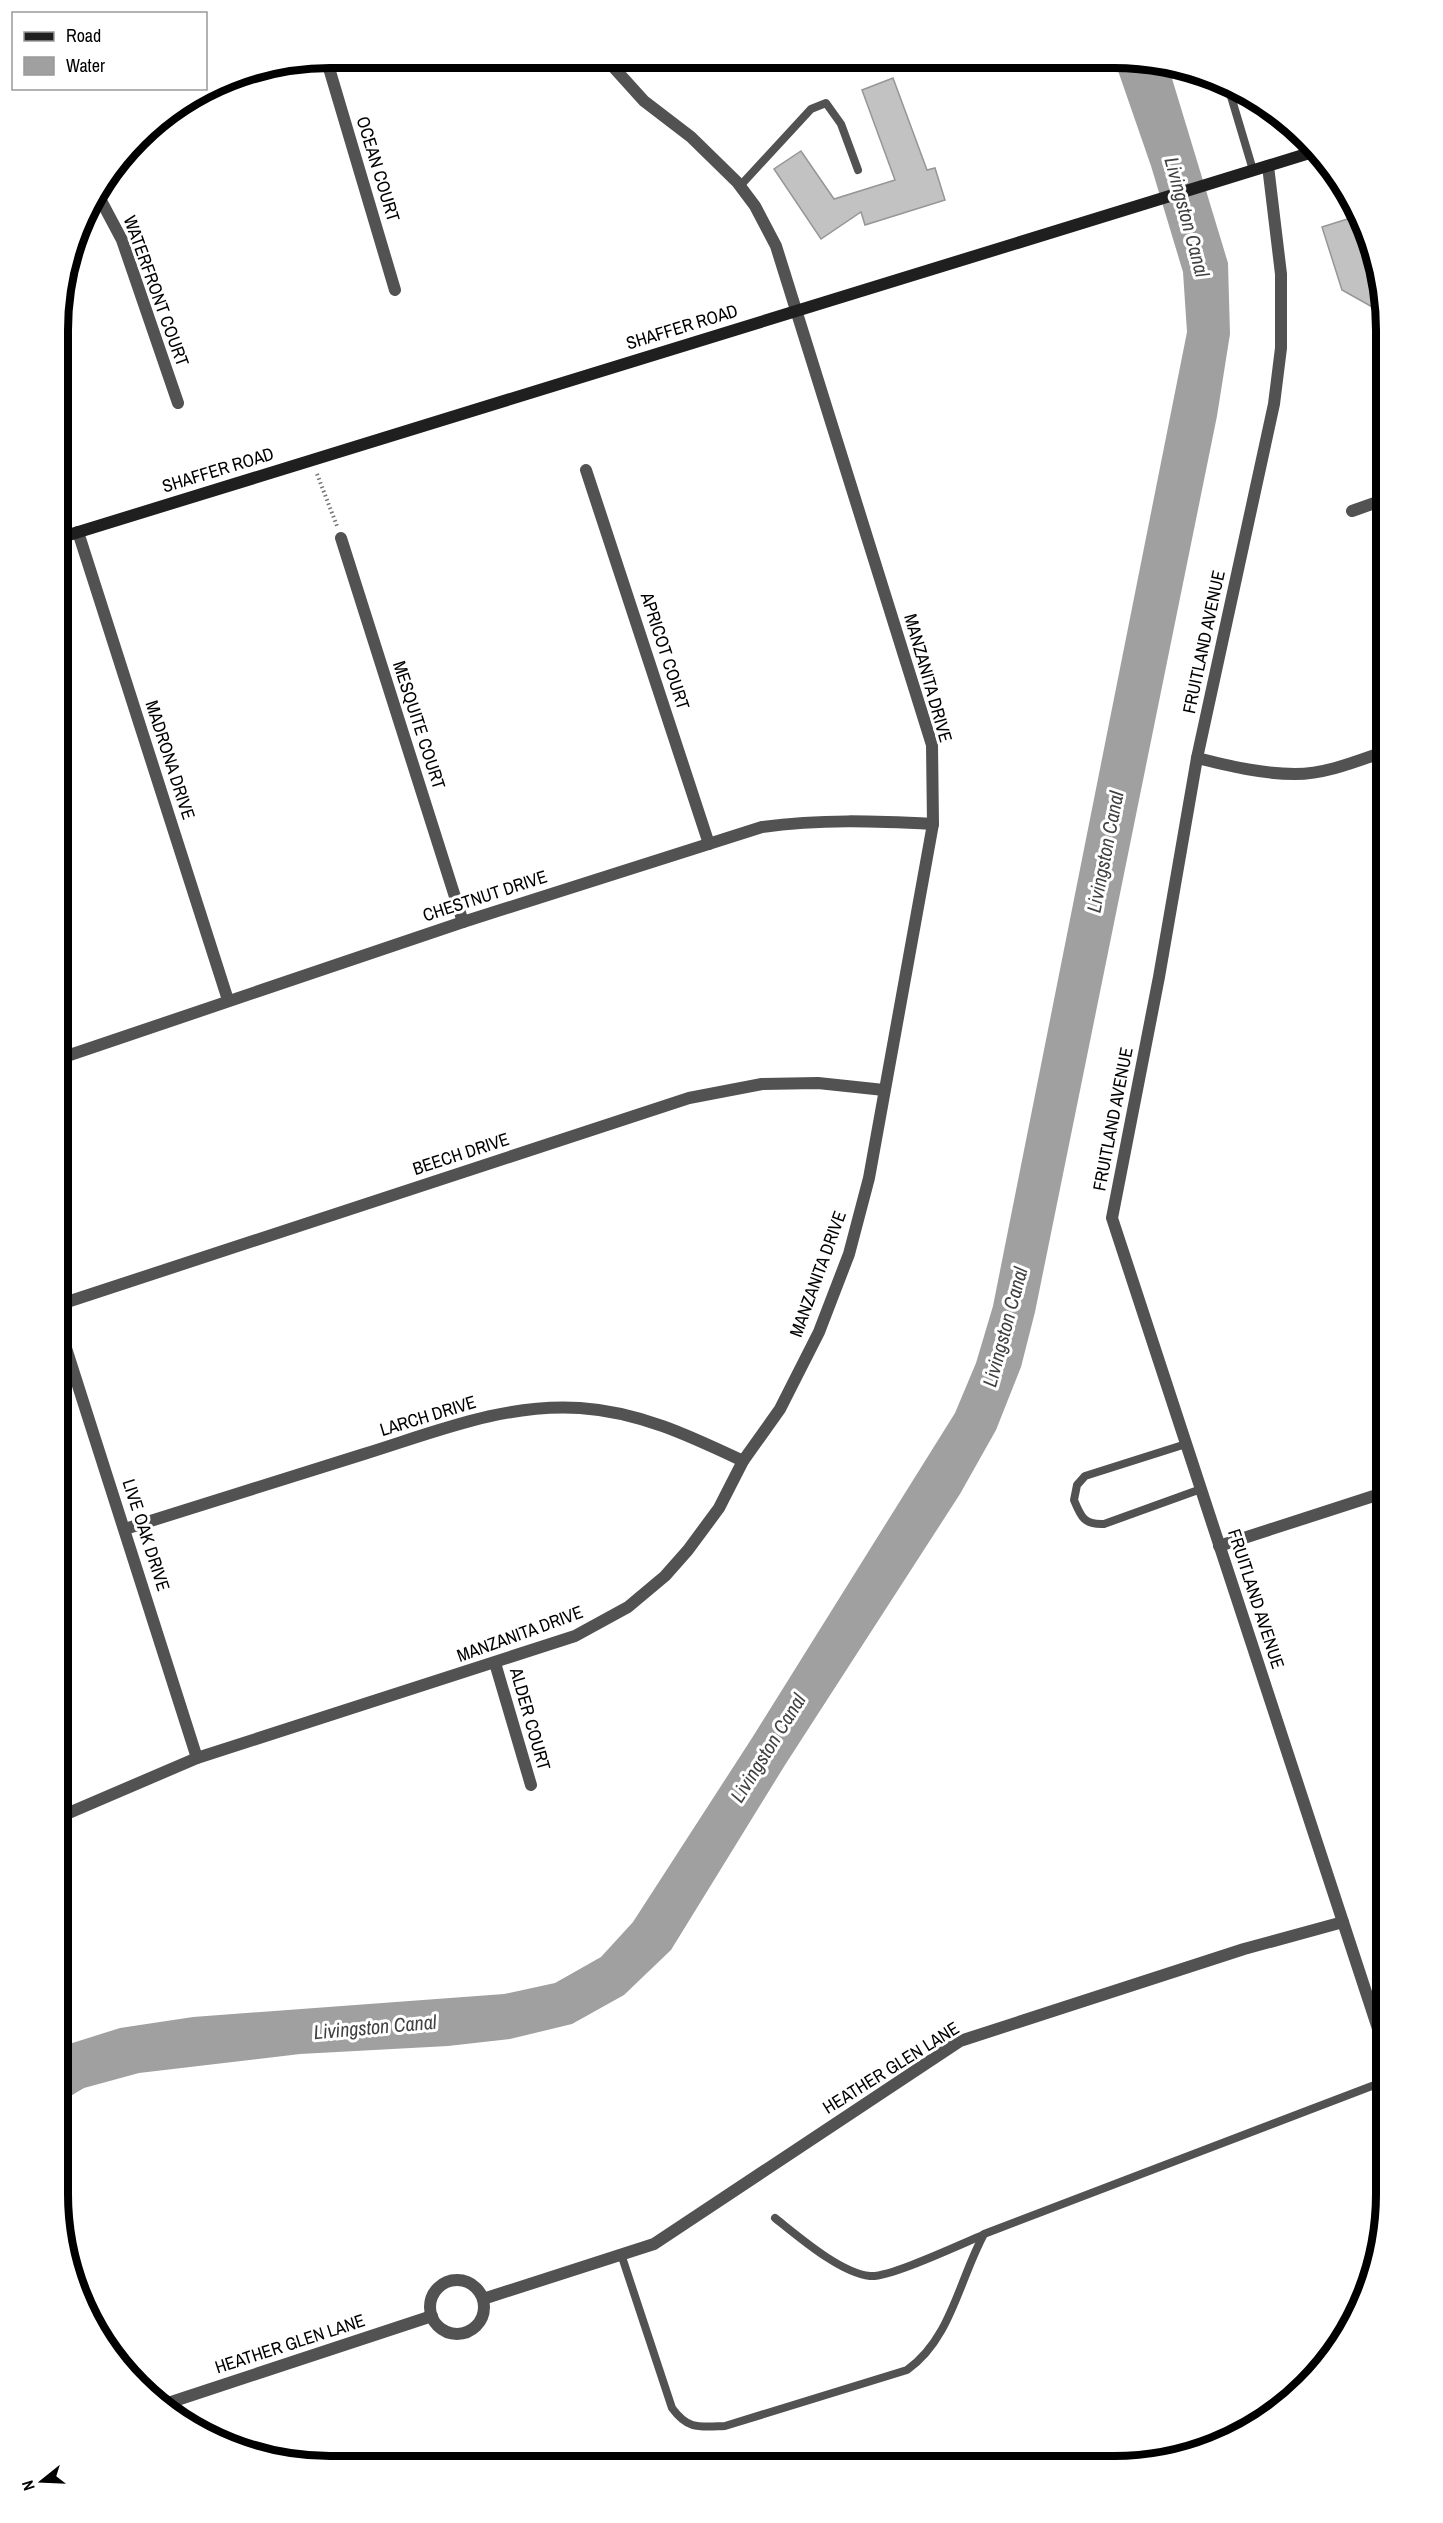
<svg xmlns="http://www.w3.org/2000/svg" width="1443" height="2523" font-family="'Archivo Narrow',sans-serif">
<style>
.water{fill:#a0a0a0}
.building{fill:#c2c2c2;stroke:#969696;stroke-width:1.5}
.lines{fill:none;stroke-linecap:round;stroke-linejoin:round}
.path{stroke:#747474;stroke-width:4;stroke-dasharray:1.5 3;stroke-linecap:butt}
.lane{stroke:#525252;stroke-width:8}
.street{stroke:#525252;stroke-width:12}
.secondary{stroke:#1f1f1f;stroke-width:12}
.labels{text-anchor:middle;stroke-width:6;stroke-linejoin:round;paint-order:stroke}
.street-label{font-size:18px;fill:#000;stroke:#fff}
.water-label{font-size:20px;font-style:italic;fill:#414141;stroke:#fff}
.rim{fill:none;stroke:#000;stroke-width:8}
</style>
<rect width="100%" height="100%" fill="#fff"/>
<!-- water -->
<path class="water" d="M1115,62H1167L1228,263L1230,334L1217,416L1035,1312L1021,1367L996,1430L960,1494L785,1765L671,1950L624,1995L572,2024L510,2039L448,2046L300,2054L139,2073L84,2088L57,2104V2050L66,2045L120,2028L193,2017L504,1994L555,1983L601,1957L633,1922L752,1738L955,1413L976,1363L993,1306L1187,332L1183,272L1151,166Z"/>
<!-- building -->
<g class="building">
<path d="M893,78L927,170L935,168L945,200L865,225L861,212L821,239L774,169L801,151L834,199L895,180L862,90Z"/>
<path d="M1357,216L1371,258L1375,260L1383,313L1342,290L1322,227Z"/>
</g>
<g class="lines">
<!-- path -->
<path class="path" d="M317,474L337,526"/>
<!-- lane -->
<g class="lane">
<path d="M1227,83L1253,170"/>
<path d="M740,186L811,109L826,103L841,124L858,170"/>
<path d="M1186,1444L1085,1476L1077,1485L1074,1500C1081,1517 1084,1525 1104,1524L1201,1489"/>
<path d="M775,2218C798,2236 840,2273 870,2276C889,2278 961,2244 983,2235"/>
<path d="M621,2254L672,2408C688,2430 699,2427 725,2426L907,2370C951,2339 959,2280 984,2234L1385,2081"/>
</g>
<!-- street -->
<g class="street">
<path d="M326,58L395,290"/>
<path d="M1268,166L1281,274V348L1274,404L1197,758L1159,977L1112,1218L1385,2050"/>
<path d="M97,193L122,240L178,403"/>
<path d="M586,470L709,844"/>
<path d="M1352,511L1386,499"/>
<path d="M78,532L228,1000"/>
<path d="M341,538L463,922"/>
<path d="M1197,758C1230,766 1261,774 1295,774C1326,774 1357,761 1386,751"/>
<path d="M58,1059L463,922L762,827C820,819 875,821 933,824"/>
<path d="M58,1305L689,1098L762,1084L818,1083L884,1090"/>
<path d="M58,1323L197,1758"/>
<path d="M125,1529C205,1504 284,1479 364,1454C435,1432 505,1403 580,1408C640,1412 690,1436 743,1461"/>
<path d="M1219,1546L1386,1492"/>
<path d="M495,1663L531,1785"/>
<path d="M57,1818L197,1758L575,1636L628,1607L665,1576L688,1550L719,1508L743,1461L780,1409L819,1332L849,1254L869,1178L933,824L932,745L776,246L755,206L737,182L691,137L644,101L606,59"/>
<circle cx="457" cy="2307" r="27"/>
<path d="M483,2299L654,2244L960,2041L1244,1949L1343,1922"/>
<path d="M159,2406L432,2316"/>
</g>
<!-- secondary -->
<path class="secondary" d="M59,538L1316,151"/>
</g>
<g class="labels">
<!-- street labels -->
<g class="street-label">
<text transform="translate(378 169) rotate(73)" y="6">OCEAN COURT</text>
<text transform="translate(156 291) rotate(70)" y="6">WATERFRONT COURT</text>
<text transform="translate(682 327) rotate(-17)" y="6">SHAFFER ROAD</text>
<text transform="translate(218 470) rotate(-17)" y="6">SHAFFER ROAD</text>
<text transform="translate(1204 642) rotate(-78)" y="6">FRUITLAND AVENUE</text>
<text transform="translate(665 651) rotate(72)" y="6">APRICOT COURT</text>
<text transform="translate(928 678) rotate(74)" y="6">MANZANITA DRIVE</text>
<text transform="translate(419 725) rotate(72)" y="6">MESQUITE COURT</text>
<text transform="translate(170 760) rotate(72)" y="6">MADRONA DRIVE</text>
<text transform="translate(485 896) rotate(-18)" y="6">CHESTNUT DRIVE</text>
<text transform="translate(1113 1119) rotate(-79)" y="6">FRUITLAND AVENUE</text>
<text transform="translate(461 1154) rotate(-18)" y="6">BEECH DRIVE</text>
<text transform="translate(818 1274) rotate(-70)" y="6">MANZANITA DRIVE</text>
<text transform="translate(428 1416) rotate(-17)" y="6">LARCH DRIVE</text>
<text transform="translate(146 1535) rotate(72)" y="6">LIVE OAK DRIVE</text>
<text transform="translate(1256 1599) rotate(72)" y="6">FRUITLAND AVENUE</text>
<text transform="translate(520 1634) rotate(-20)" y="6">MANZANITA DRIVE</text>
<text transform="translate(530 1719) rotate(74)" y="6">ALDER COURT</text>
<text transform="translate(891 2068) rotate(-32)" y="6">HEATHER GLEN LANE</text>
<text transform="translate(290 2344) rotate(-18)" y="6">HEATHER GLEN LANE</text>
</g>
<!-- water labels -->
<g class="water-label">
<text transform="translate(1187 217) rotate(75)" y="7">Livingston Canal</text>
<text transform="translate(1105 852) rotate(-79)" y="7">Livingston Canal</text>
<text transform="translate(1005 1327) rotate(-75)" y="7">Livingston Canal</text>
<text transform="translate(768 1748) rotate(-58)" y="7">Livingston Canal</text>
<text transform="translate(375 2027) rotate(-5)" y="7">Livingston Canal</text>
</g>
</g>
<!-- crop -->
<path d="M0 0H1443V2523H0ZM330 68H1114A262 262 0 0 1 1376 330V2194A262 262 0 0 1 1114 2456H330A262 262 0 0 1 68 2194V330A262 262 0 0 1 330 68Z" fill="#fff" fill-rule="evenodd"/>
<path class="rim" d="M330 68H1114A262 262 0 0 1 1376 330V2194A262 262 0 0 1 1114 2456H330A262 262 0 0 1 68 2194V330A262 262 0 0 1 330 68Z"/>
<!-- legend -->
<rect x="12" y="12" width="195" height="78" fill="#ffffff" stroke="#999999" stroke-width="1.5"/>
<rect x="24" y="32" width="30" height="9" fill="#1f1f1f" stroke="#999999" stroke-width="1.5"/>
<text x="66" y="42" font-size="18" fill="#000000">Road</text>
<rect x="24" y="57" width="30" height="18" fill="#a0a0a0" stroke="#999999" stroke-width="1.5"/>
<text x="66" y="72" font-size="18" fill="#000000">Water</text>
<!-- north arrow -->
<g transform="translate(42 2481) rotate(252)" stroke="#ffffff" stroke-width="4.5" paint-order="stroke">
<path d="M0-4.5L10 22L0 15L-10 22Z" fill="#000000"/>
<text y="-9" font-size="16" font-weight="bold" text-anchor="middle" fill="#000000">N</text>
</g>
</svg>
